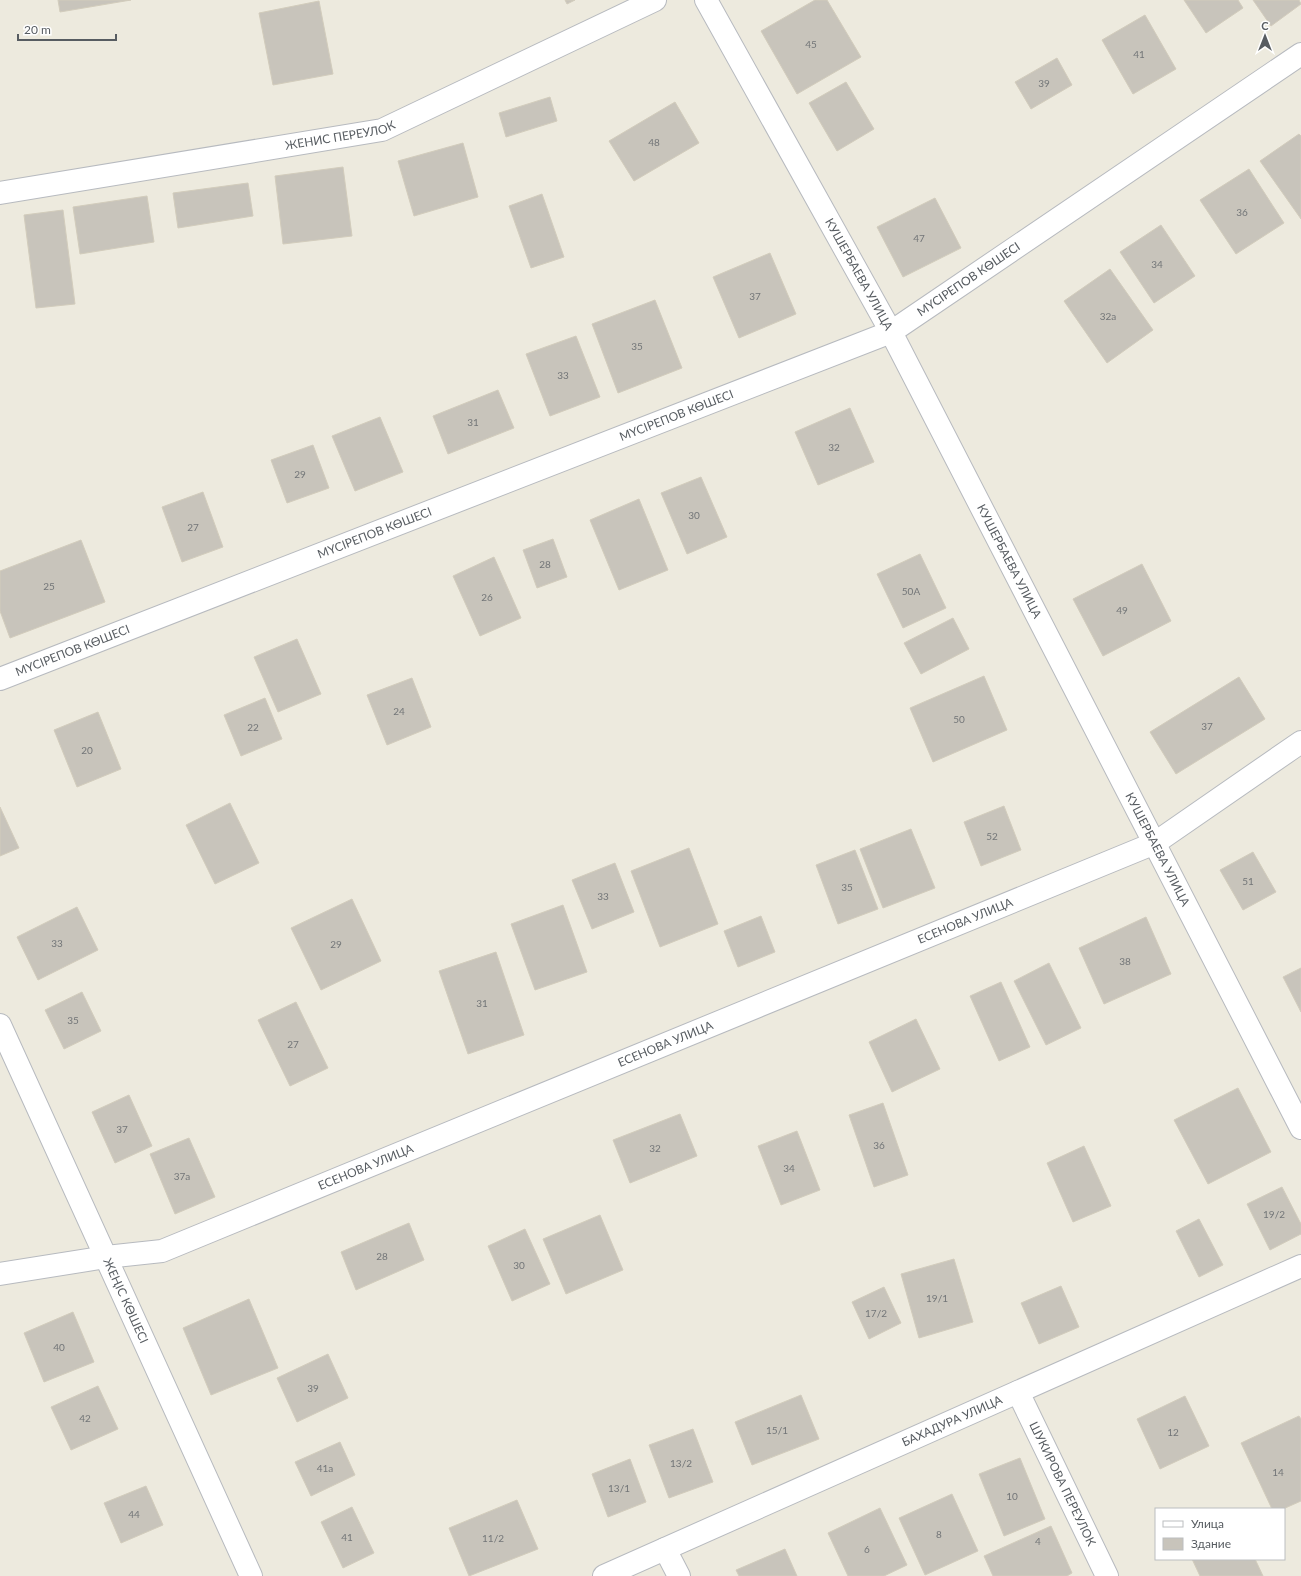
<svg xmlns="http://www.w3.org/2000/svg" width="1301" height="1576" font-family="Lato,sans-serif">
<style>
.building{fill:#c8c4bb;stroke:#d2ccbc}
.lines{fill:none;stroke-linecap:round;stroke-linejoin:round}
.street-casing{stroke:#b7babf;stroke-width:24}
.street{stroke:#fff;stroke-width:22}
.labels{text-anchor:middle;stroke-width:3;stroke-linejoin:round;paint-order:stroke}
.number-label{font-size:10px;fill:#737678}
.street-label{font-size:12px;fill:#575c61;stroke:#fff}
</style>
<rect width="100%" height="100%" fill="#edeade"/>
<!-- building -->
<g class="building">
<path d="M58,0H131L60,12Z"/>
<path d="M565,0H575L567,4Z"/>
<path d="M815,0H827L861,57L797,94L761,31Z"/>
<path d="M1184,0H1238L1243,8L1206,33Z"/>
<path d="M1253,0H1299L1301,4L1271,26Z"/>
<path d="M319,1L333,74L273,85L259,13Z"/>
<path d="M1145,15L1176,69L1133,94L1102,40Z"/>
<path d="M1057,58L1072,85L1031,109L1015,82Z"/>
<path d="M846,82L874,129L837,151L809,103Z"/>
<path d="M550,97L557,121L506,137L499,113Z"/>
<path d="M675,102L699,143L634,181L609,141Z"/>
<path d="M1299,134L1301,136V219L1260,161Z"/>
<path d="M463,143L478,197L414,216L398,161Z"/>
<path d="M343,167L352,236L283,244L275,176Z"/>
<path d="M1249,169L1284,223L1236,254L1200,200Z"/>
<path d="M248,183L253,216L178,228L173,193Z"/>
<path d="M542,194L564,257L531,268L509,206Z"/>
<path d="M147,196L154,242L80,254L73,207Z"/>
<path d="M935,198L961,248L903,277L877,227Z"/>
<path d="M63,210L75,304L36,308L24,215Z"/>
<path d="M1161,225L1195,276L1154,303L1120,252Z"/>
<path d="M770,253L796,314L739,338L713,277Z"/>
<path d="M1110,269L1153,330L1107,363L1064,301Z"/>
<path d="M655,300L682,368L618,393L592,324Z"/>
<path d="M576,336L600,397L550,416L526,354Z"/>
<path d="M498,390L514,428L448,454L433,416Z"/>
<path d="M850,408L874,462L818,485L795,432Z"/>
<path d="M380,417L403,472L355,491L332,436Z"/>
<path d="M313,445L329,488L287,503L271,460Z"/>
<path d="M701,477L727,537L687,554L661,493Z"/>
<path d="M203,492L223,547L182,562L162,507Z"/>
<path d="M639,499L668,570L619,590L590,520Z"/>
<path d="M553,539L567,577L537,588L523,550Z"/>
<path d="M81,540L105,602L10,638L0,611V571Z"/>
<path d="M920,554L946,608L903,628L877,574Z"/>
<path d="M494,557L521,618L480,636L453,576Z"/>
<path d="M1142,564L1171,621L1103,656L1073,599Z"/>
<path d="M953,618L969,649L921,674L904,643Z"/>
<path d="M297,639L321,694L278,712L254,657Z"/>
<path d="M984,676L1007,730L933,762L910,708Z"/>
<path d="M1239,677L1265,719L1176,774L1150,732Z"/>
<path d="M412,678L431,727L387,745L367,695Z"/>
<path d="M265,698L282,739L241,756L224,715Z"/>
<path d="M98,712L121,769L77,787L54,730Z"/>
<path d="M230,803L259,863L215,884L186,825Z"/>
<path d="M1004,806L1021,850L981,866L964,822Z"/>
<path d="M0,807L19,848L0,856Z"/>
<path d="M911,829L935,888L883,908L860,849Z"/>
<path d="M689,848L718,924L660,947L631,871Z"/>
<path d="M855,850L878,909L838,924L816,865Z"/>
<path d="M1253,852L1276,892L1243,910L1220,870Z"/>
<path d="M615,863L634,912L592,929L572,880Z"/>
<path d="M352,899L381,961L321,990L291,928Z"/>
<path d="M563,905L587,972L535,990L511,924Z"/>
<path d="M77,907L98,950L38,980L17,937Z"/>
<path d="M761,916L775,952L738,967L724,931Z"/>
<path d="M1146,917L1171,974L1104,1004L1079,948Z"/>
<path d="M496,952L524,1035L468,1054L439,971Z"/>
<path d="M1049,963L1081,1028L1046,1045L1014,981Z"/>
<path d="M1301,968V1012L1283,977Z"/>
<path d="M1001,982L1030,1047L999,1061L970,996Z"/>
<path d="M82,992L101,1031L64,1049L45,1010Z"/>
<path d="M296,1002L328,1068L290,1086L258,1020Z"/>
<path d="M916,1019L940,1069L892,1092L869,1042Z"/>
<path d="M1238,1088L1271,1152L1208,1184L1174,1120Z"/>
<path d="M129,1095L152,1146L115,1163L92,1112Z"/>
<path d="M883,1103L908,1175L874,1187L849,1115Z"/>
<path d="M680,1114L697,1156L630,1183L613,1140Z"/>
<path d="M797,1131L820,1190L781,1205L758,1146Z"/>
<path d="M189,1138L215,1197L175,1214L150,1154Z"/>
<path d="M1084,1146L1111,1206L1073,1222L1047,1163Z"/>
<path d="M1282,1187L1301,1224V1234L1270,1250L1247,1204Z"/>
<path d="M600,1215L623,1270L566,1294L543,1239Z"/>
<path d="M1199,1219L1223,1265L1199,1277L1176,1231Z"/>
<path d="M409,1223L424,1260L356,1290L341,1252Z"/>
<path d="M525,1229L550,1284L512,1301L488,1246Z"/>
<path d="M954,1259L973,1322L919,1338L901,1274Z"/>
<path d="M1061,1286L1079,1327L1039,1344L1021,1303Z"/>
<path d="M884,1287L901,1323L869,1339L852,1302Z"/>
<path d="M249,1299L278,1368L211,1395L183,1328Z"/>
<path d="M73,1312L94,1362L44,1382L24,1333Z"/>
<path d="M328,1354L348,1398L297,1422L277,1378Z"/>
<path d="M98,1386L118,1429L71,1450L51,1407Z"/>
<path d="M801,1395L819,1439L752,1465L735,1422Z"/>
<path d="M1185,1396L1209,1446L1160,1469L1137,1419Z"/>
<path d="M1299,1416L1301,1419V1501L1283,1509H1272L1241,1443Z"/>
<path d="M693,1429L713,1482L669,1498L649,1445Z"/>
<path d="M340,1442L355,1475L311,1496L295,1462Z"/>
<path d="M1020,1458L1045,1519L1004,1536L979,1474Z"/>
<path d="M630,1459L646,1502L608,1517L592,1474Z"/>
<path d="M146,1486L163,1525L121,1543L104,1503Z"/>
<path d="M952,1494L978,1551L925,1575L899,1518Z"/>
<path d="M517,1500L538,1549L469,1576L449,1528Z"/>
<path d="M352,1507L374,1553L343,1568L321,1522Z"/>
<path d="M880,1508L907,1565L884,1576H848L828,1533Z"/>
<path d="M1051,1526L1072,1573L1067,1576H993L984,1556Z"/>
<path d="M785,1549L797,1576H739L736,1570Z"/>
<path d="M1192,1559H1255L1263,1576H1200Z"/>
</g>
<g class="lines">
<!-- street casing -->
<g class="street-casing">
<g id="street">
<path id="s1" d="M706,0L891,332L1301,1128"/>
<path id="s2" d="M0,193L382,130L655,0"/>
<path id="s3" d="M0,679L891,332L1301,54"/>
<path id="s4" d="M0,1025L251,1576"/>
<path id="s5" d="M0,1274L106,1257L162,1251L1155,843L1301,742"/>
<path id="s6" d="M1018,1392L1107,1576"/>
<path d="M665,1549L679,1576"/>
<path id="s7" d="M604,1576L1301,1266"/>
</g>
</g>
<!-- street -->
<use href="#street" class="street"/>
</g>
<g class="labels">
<!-- number labels -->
<g class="number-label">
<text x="811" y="48">45</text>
<text x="1139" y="58">41</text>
<text x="1044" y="87">39</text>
<text x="654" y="146">48</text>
<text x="1242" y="216">36</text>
<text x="919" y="242">47</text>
<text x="1157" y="268">34</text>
<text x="755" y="300">37</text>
<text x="1108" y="320">32а</text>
<text x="637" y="350">35</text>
<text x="563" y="379">33</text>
<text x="473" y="426">31</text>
<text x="834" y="451">32</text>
<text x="300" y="478">29</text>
<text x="694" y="519">30</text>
<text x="193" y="531">27</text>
<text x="545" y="568">28</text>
<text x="49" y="590">25</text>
<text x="911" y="595">50А</text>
<text x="487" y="601">26</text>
<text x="1122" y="614">49</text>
<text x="399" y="715">24</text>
<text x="959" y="723">50</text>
<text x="1207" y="730">37</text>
<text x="253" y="731">22</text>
<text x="87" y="754">20</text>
<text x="992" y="840">52</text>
<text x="1248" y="885">51</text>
<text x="847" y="891">35</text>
<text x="603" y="900">33</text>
<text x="57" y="947">33</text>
<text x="336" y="948">29</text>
<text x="1125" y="965">38</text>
<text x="482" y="1007">31</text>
<text x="73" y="1024">35</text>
<text x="293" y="1048">27</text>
<text x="122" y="1133">37</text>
<text x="879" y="1149">36</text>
<text x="655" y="1152">32</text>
<text x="789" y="1172">34</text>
<text x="182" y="1180">37а</text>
<text x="1274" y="1218">19/2</text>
<text x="382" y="1260">28</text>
<text x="519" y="1269">30</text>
<text x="937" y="1302">19/1</text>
<text x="876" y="1317">17/2</text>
<text x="59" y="1351">40</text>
<text x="313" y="1392">39</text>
<text x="85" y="1422">42</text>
<text x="777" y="1434">15/1</text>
<text x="1173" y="1436">12</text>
<text x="681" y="1467">13/2</text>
<text x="325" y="1472">41а</text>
<text x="1278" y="1476">14</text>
<text x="619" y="1492">13/1</text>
<text x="1012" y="1500">10</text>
<text x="134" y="1518">44</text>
<text x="939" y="1538">8</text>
<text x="347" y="1541">41</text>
<text x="493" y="1542">11/2</text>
<text x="1038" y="1545">4</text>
<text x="867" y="1553">6</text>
</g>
<!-- street labels -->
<g class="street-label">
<text dy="4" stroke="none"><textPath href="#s2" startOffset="345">ЖЕНИС ПЕРЕУЛОК</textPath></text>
<text dy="4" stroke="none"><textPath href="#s1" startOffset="314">КУШЕРБАЕВА УЛИЦА</textPath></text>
<text dy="4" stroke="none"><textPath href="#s3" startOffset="1050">МҮСІРЕПОВ КӨШЕСІ</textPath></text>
<text dy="4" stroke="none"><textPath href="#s3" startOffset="726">МҮСІРЕПОВ КӨШЕСІ</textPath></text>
<text dy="4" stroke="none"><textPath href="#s3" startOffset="402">МҮСІРЕПОВ КӨШЕСІ</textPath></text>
<text dy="4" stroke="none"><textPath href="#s1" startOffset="638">КУШЕРБАЕВА УЛИЦА</textPath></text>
<text dy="4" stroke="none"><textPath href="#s3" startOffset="78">МҮСІРЕПОВ КӨШЕСІ</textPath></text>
<text dy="4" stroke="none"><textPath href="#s1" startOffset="962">КУШЕРБАЕВА УЛИЦА</textPath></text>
<text dy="4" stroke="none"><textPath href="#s5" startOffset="1032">ЕСЕНОВА УЛИЦА</textPath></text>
<text dy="4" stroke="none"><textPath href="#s5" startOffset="708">ЕСЕНОВА УЛИЦА</textPath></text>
<text dy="4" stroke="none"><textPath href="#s5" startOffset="384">ЕСЕНОВА УЛИЦА</textPath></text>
<text dy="4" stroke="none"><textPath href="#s4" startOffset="303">ЖЕҢІС КӨШЕСІ</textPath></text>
<text dy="4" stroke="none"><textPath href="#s7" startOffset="381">БАХАДУРА УЛИЦА</textPath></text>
<text dy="4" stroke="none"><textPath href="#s6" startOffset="102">ШУКИРОВА ПЕРЕУЛОК</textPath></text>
</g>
</g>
<!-- legend -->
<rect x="1155" y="1508" width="130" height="52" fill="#ffffff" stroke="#bcbec0"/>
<rect x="1163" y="1521" width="20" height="6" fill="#ffffff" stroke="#bcbec0"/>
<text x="1191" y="1528" font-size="12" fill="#575c61">Улица</text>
<rect x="1163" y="1538" width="20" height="12" fill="#c8c4bb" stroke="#bcbec0"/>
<text x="1191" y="1548" font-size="12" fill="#575c61">Здание</text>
<!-- north arrow -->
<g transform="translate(1265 36)" stroke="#ffffff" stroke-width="3" paint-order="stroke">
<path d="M0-3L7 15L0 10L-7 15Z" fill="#575c61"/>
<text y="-6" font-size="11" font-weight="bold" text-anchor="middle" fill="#575c61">С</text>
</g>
<!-- scale -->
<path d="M18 34v6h98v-6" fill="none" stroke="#575c61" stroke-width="2"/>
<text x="24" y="34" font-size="12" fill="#575c61" stroke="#ffffff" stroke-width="3" paint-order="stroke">20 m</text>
</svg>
